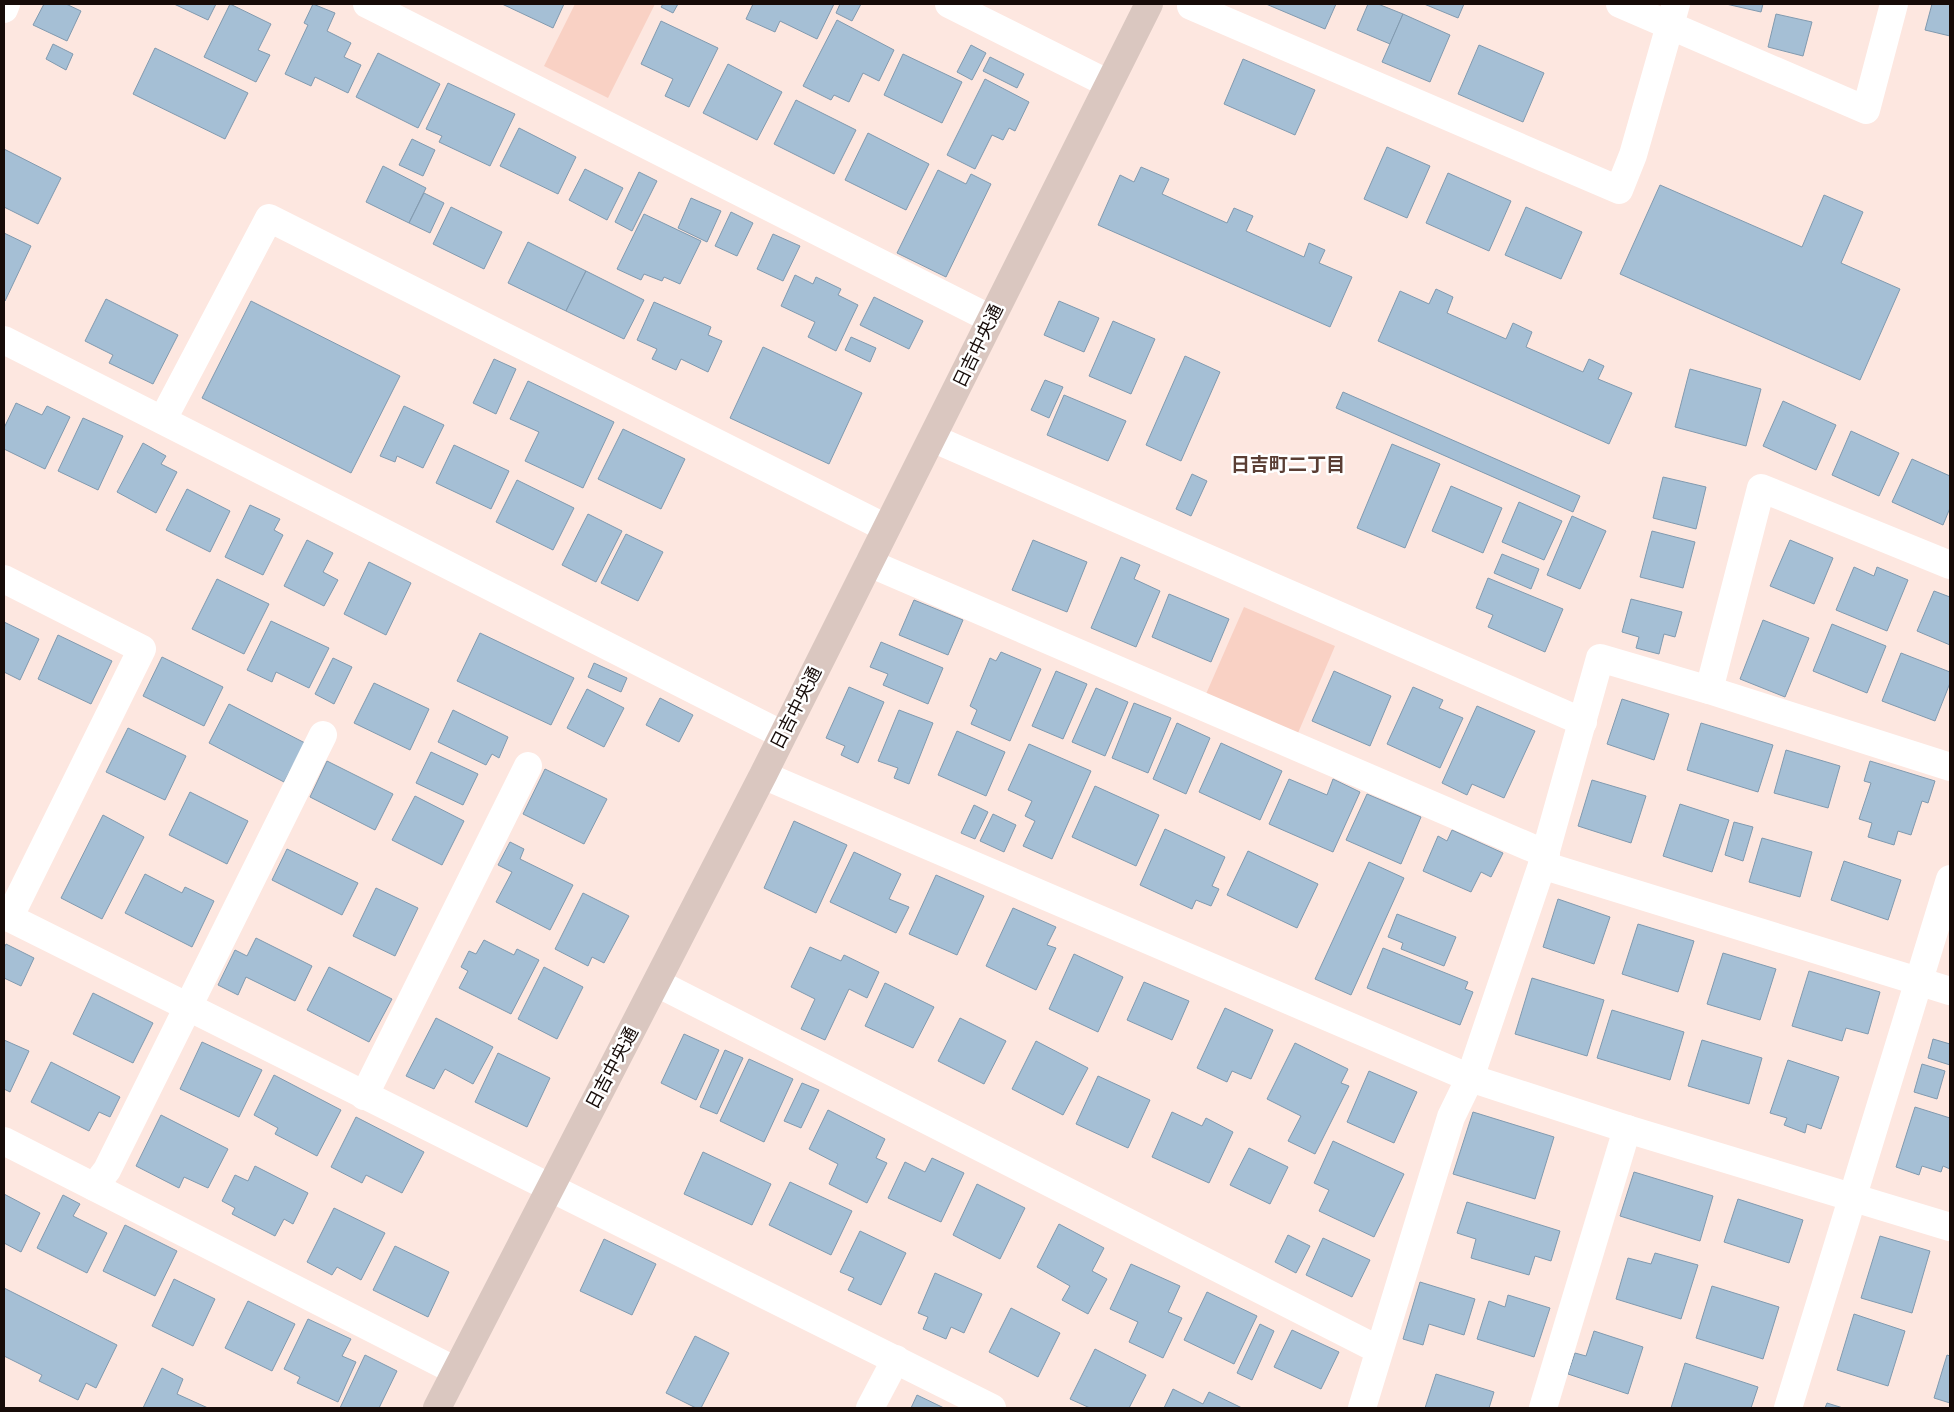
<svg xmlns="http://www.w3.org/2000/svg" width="1954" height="1412" font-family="'DM Sans','Noto Sans JP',sans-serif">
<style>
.green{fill:#f9d1c4}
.building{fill:#a5bfd5;stroke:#819aaf}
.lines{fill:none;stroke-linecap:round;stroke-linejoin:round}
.street{stroke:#fff;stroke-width:28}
.secondary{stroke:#dac7c0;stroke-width:28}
.labels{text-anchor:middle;stroke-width:5;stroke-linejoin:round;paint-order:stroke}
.street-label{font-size:18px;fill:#160b08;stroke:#fff}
.neighbourhood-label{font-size:19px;font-weight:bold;fill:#5a3e34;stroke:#fff}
</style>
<rect width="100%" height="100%" fill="#fde7e0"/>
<!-- green -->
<g class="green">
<path d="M575,4H655L608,98L544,66Z"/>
<path d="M1244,607L1335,646L1298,733L1206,694Z"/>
</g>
<!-- building -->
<g class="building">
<path d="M44,4H66L81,11L67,41L33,25Z"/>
<path d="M174,4H216L208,20Z"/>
<path d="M230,4L271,24L258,50L270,55L256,82L204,57Z"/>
<path d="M313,4L335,13L327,31L351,43L344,57L361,65L348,93L315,77L311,86L285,74L308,25L304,23Z"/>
<path d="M502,4H564L553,28Z"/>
<path d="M663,4H678L673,13L661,7Z"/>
<path d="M753,4H834L817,39L780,21L775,32L746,19Z"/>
<path d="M840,4H861L852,21L836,13Z"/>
<path d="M1266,4H1336L1325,29Z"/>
<path d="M1368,4H1378L1403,14L1390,44L1357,30Z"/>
<path d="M1424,4H1464L1458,18Z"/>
<path d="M1726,4H1763L1761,12Z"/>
<path d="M1932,4H1950V36L1925,30Z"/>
<path d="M1403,14L1450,35L1430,82L1382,62Z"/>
<path d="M1776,14L1812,22L1803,56L1768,47Z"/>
<path d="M837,20L894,50L879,81L863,73L849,102L834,95L831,100L803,86Z"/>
<path d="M661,21L718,48L689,107L665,96L673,79L641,64Z"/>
<path d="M53,44L73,54L66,70L46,59Z"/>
<path d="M971,45L986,53L972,80L957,72Z"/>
<path d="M1479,45L1544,73L1523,122L1458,94Z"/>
<path d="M155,48L248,93L225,139L133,94Z"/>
<path d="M378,53L440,84L418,128L356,97Z"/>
<path d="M903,54L962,82L942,123L884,95Z"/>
<path d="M990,57L1024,74L1017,88L983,71Z"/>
<path d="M1243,59L1315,90L1295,135L1224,104Z"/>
<path d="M728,64L782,92L757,140L703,113Z"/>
<path d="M985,79L1029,102L1015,131L1009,128L1003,140L992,135L975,169L947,155Z"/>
<path d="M448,83L515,114L490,166L439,142L442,136L426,129Z"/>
<path d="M796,100L856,130L834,174L774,144Z"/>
<path d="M519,128L576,157L558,194L500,166Z"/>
<path d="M868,133L929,164L906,210L845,180Z"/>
<path d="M412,139L435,150L423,176L399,165Z"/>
<path d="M1387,147L1430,166L1407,218L1364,199Z"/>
<path d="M4,149L61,178L38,224L4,207Z"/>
<path d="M383,166L426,188L409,223L366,202Z"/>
<path d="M1141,167L1169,179L1162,194L1227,223L1234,208L1253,216L1246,231L1304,257L1309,243L1325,250L1319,263L1352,277L1330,327L1098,225L1120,175L1134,182Z"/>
<path d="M585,169L623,188L607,220L569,200Z"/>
<path d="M938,170L966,184L971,174L991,184L946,277L897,253Z"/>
<path d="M639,172L657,181L632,231L615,222Z"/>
<path d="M1448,173L1511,201L1489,251L1426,223Z"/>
<path d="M1660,185L1802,247L1824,195L1863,212L1841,263L1900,289L1860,380L1620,274Z"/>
<path d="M424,193L444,203L430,233L409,223Z"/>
<path d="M691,198L721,211L707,242L678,228Z"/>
<path d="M451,207L502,232L484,269L433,244Z"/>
<path d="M1526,207L1582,232L1561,279L1505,255Z"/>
<path d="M731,212L753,223L737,256L715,246Z"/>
<path d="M644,214L701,241L680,284L664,277L662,281L644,274L641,280L617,269Z"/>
<path d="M4,233L31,246L5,301L4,300Z"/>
<path d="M773,234L800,246L783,281L757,269Z"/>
<path d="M528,242L586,271L566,311L508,283Z"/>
<path d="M586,271L644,300L624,339L566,311Z"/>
<path d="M795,275L813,284L816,277L841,289L838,295L858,305L836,351L808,337L815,322L781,306Z"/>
<path d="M1436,289L1453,297L1447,313L1506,339L1513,323L1532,332L1526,347L1583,372L1589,359L1604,366L1598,379L1632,393L1609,444L1378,341L1400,291L1429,304Z"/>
<path d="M874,297L923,321L909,349L860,325Z"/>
<path d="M106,299L178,335L153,384L109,363L113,355L85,341Z"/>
<path d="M251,301L400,376L351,473L202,398Z"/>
<path d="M1059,301L1099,318L1084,352L1044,335Z"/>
<path d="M654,302L711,327L708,335L722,341L708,372L681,359L676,370L652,359L657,349L637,340Z"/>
<path d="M1113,321L1155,339L1131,394L1089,376Z"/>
<path d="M851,337L876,348L870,362L845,350Z"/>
<path d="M763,347L862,393L829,464L730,418Z"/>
<path d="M1185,356L1220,372L1181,461L1146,445Z"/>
<path d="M494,359L516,369L496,414L473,403Z"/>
<path d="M1690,369L1761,389L1746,446L1675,427Z"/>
<path d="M1045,380L1063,387L1049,418L1031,410Z"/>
<path d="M528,381L614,422L583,488L525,461L539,432L510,419Z"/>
<path d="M1343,392L1580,496L1573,512L1336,408Z"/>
<path d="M1064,395L1126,421L1108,461L1047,435Z"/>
<path d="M1783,401L1836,425L1816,470L1763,446Z"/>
<path d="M16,403L42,415L47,406L70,417L45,469L4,449V428Z"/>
<path d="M404,406L444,425L423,468L397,456L395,462L380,456Z"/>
<path d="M83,418L123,436L98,490L58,471Z"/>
<path d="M623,429L685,459L661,509L598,479Z"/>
<path d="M1851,431L1899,453L1879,496L1832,475Z"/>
<path d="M143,443L166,456L161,464L177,472L156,513L117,492Z"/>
<path d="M1392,444L1440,464L1405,548L1357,528Z"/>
<path d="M454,445L509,471L491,509L436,483Z"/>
<path d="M1912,459L1950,476V508L1943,525L1892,502Z"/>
<path d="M1192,474L1207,481L1191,516L1176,509Z"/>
<path d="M1663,477L1706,487L1696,529L1653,518Z"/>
<path d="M517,480L574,508L553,550L496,522Z"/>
<path d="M1451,486L1502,508L1483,553L1432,531Z"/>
<path d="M187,489L230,511L210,552L166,530Z"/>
<path d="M1519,502L1562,521L1544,560L1502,542Z"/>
<path d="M250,505L280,519L274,530L283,535L263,575L225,557Z"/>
<path d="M588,514L622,531L596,582L562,565Z"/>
<path d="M1572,516L1606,531L1580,589L1547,575Z"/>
<path d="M1652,531L1695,542L1683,588L1640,577Z"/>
<path d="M626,534L663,552L638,601L601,583Z"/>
<path d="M307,540L333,553L323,572L338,580L324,606L284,586Z"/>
<path d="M1033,540L1087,562L1067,612L1012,590Z"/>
<path d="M1790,540L1833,558L1814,604L1770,586Z"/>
<path d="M1502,554L1539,569L1531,589L1494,573Z"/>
<path d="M1121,557L1140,565L1134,579L1160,591L1136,647L1091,628Z"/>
<path d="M369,562L411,583L386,635L344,614Z"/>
<path d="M1854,567L1874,576L1877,567L1908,580L1887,631L1836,610Z"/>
<path d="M1488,578L1563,609L1545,652L1488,627L1493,615L1476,608Z"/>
<path d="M217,579L269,604L244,654L192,629Z"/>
<path d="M1934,591L1950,597V645L1917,631Z"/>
<path d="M1169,594L1229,619L1211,662L1152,637Z"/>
<path d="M1631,599L1682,612L1675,637L1664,634L1659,654L1636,648L1639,637L1622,632Z"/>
<path d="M914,600L963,620L948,655L899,635Z"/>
<path d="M1763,620L1809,638L1785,697L1740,679Z"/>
<path d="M271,621L329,648L309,688L276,672L272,682L247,670Z"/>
<path d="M4,622L39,639L20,680L4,672Z"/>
<path d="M1832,624L1886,646L1867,693L1813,671Z"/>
<path d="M480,633L574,678L551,725L457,681Z"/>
<path d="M58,635L112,661L91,704L38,679Z"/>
<path d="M881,642L943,668L928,704L883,685L888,674L870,667Z"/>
<path d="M1001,652L1041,669L1010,741L971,724L977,710L970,706L990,658L996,661Z"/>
<path d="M1901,653L1950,672V683L1935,721L1882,701Z"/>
<path d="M162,657L223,687L204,726L143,696Z"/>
<path d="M333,658L352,667L334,704L315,694Z"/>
<path d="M594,663L627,678L621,692L588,677Z"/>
<path d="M1056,671L1087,684L1063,739L1032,726Z"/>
<path d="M1334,671L1391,696L1370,746L1312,721Z"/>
<path d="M374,683L429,709L410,750L354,723Z"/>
<path d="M849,687L884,702L858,763L841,755L845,746L826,738Z"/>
<path d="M1413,687L1443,700L1439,708L1463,718L1440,768L1387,744Z"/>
<path d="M1096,688L1128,702L1105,756L1072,742Z"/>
<path d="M587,689L624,708L604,747L567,728Z"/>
<path d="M660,698L693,715L679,742L646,725Z"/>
<path d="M1622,699L1669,714L1654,760L1607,744Z"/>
<path d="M1134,703L1171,718L1148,773L1112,758Z"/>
<path d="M229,704L305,743L284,782L209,743Z"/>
<path d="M1477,706L1535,731L1504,798L1472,784L1467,795L1442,783Z"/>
<path d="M453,710L508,737L499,758L492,754L486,765L438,742Z"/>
<path d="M899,710L933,723L909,784L894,778L898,768L878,761Z"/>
<path d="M1177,723L1210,738L1186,794L1153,779Z"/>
<path d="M1701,723L1773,745L1758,792L1687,770Z"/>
<path d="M128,728L186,756L165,800L106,772Z"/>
<path d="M957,731L1005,752L986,796L938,775Z"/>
<path d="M1221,743L1282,771L1260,820L1199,792Z"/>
<path d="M1029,744L1091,771L1052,859L1023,846L1035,821L1025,816L1032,801L1008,790Z"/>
<path d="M1786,750L1840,766L1828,808L1774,793Z"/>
<path d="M431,752L478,774L463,805L416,783Z"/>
<path d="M327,761L393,794L375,830L310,797Z"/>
<path d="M1870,761L1935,781L1928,803L1922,801L1911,835L1898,831L1894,845L1868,837L1872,823L1859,819L1871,783L1864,781Z"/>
<path d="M545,769L607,799L584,844L523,814Z"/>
<path d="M1289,779L1327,795L1333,779L1360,792L1333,852L1269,824Z"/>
<path d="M1592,780L1646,796L1631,843L1578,826Z"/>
<path d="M1095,786L1159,815L1136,866L1072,837Z"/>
<path d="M190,792L248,821L227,864L169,835Z"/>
<path d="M1367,794L1421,817L1401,864L1346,840Z"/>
<path d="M415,796L464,821L442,865L392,840Z"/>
<path d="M1680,804L1729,820L1712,872L1663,856Z"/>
<path d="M974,805L988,812L975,839L961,833Z"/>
<path d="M993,814L1016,825L1004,852L980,841Z"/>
<path d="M103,815L144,837L102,919L61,898Z"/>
<path d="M794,821L847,845L816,913L764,888Z"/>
<path d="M1734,822L1753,827L1743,861L1725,855Z"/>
<path d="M1165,829L1225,857L1212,886L1219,889L1211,906L1196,900L1192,909L1140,885Z"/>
<path d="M1452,830L1503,853L1491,877L1481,872L1471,892L1423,871L1438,836L1447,841Z"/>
<path d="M1762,838L1812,852L1800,897L1749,882Z"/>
<path d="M510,842L524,849L520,859L573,885L550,930L496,902L512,872L498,865Z"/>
<path d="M287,849L358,883L342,915L272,880Z"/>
<path d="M1248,851L1318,884L1297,928L1227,895Z"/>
<path d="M854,852L901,874L889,899L909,907L896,933L830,902Z"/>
<path d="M1844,861L1901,880L1888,920L1831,900Z"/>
<path d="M1369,862L1404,878L1351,995L1315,979Z"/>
<path d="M145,874L182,893L185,887L214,901L192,947L125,913Z"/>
<path d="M936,875L984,896L957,955L909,934Z"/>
<path d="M376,888L418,908L395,956L353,936Z"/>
<path d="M583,893L629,916L604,963L592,957L588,966L555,949Z"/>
<path d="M1558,899L1610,917L1594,964L1543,947Z"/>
<path d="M1013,908L1056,927L1047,945L1056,948L1036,990L986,966Z"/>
<path d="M1397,914L1456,937L1444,966L1401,949L1403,943L1388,937Z"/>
<path d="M1638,924L1694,941L1678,992L1622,974Z"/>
<path d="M256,938L312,966L295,1001L246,977L238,995L218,985L235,950L247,956Z"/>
<path d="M484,940L514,955L517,949L539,960L511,1014L459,988L468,971L461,967L469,951L476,954Z"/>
<path d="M6,944L34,958L21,986L4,978V948Z"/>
<path d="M810,947L841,961L844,955L879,972L867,998L849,989L825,1040L801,1029L815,999L791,987Z"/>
<path d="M1383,948L1468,982L1465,989L1473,992L1460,1025L1367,988Z"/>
<path d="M1723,953L1776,969L1760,1020L1707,1004Z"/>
<path d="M1074,954L1123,977L1098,1032L1049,1009Z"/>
<path d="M329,967L392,999L369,1042L307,1010Z"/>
<path d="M544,967L583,987L557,1039L518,1019Z"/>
<path d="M1809,971L1880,992L1868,1034L1846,1028L1842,1041L1792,1026Z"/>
<path d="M1532,978L1604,1000L1587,1056L1515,1034Z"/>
<path d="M1144,982L1189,1001L1172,1040L1127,1020Z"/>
<path d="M885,983L934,1007L913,1048L865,1026Z"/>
<path d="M93,993L153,1023L133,1063L73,1034Z"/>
<path d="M1225,1008L1273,1030L1251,1079L1232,1071L1227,1082L1197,1068Z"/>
<path d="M1612,1010L1684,1032L1670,1080L1597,1058Z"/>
<path d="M436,1018L493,1047L473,1084L445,1069L434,1089L406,1076Z"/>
<path d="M960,1018L1006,1041L984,1084L938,1061Z"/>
<path d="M684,1034L719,1050L696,1100L661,1083Z"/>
<path d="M1933,1039L1950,1044V1065L1928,1058Z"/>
<path d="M4,1040L29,1051L10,1092L4,1089Z"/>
<path d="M1702,1040L1762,1058L1749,1104L1688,1086Z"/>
<path d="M1036,1041L1088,1068L1063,1115L1012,1089Z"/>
<path d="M202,1042L262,1070L239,1117L180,1089Z"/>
<path d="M1295,1043L1348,1069L1341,1083L1349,1086L1315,1154L1288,1141L1301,1116L1267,1099Z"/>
<path d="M725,1050L743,1058L717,1114L700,1107Z"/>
<path d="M498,1053L550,1078L527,1127L475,1102Z"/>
<path d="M749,1059L793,1079L764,1142L720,1121Z"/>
<path d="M1788,1060L1839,1077L1821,1129L1807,1124L1805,1133L1784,1125L1787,1118L1770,1113Z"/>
<path d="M51,1062L120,1097L110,1117L99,1112L89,1131L31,1102Z"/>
<path d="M1922,1064L1945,1071L1937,1099L1914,1092Z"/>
<path d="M1369,1071L1417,1092L1394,1143L1347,1122Z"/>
<path d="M274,1075L341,1110L317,1156L275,1134L278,1128L254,1115Z"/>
<path d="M1098,1076L1150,1100L1128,1148L1076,1124Z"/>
<path d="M802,1083L819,1090L801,1128L784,1121Z"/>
<path d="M1915,1107L1950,1118V1169L1943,1166L1941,1172L1922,1166L1919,1175L1896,1167Z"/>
<path d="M828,1110L885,1139L876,1158L887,1163L867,1203L829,1184L838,1164L809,1149Z"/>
<path d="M1172,1112L1202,1126L1206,1118L1233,1132L1209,1183L1152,1157Z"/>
<path d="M1473,1112L1554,1137L1535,1199L1453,1174Z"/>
<path d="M161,1115L228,1149L208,1188L184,1177L179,1188L136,1166Z"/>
<path d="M356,1117L424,1152L402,1193L366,1175L362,1183L331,1167Z"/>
<path d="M1333,1141L1404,1174L1374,1237L1319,1211L1329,1190L1314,1183Z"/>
<path d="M1249,1148L1288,1167L1270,1204L1230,1185Z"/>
<path d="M703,1152L771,1184L752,1225L684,1194Z"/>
<path d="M932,1158L964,1173L941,1222L888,1198L905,1162L925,1172Z"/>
<path d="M255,1166L308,1193L293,1224L284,1219L275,1236L232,1214L235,1208L222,1201L235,1175L248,1181Z"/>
<path d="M1634,1172L1713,1196L1700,1241L1620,1216Z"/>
<path d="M790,1182L852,1211L831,1255L769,1225Z"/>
<path d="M977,1184L1025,1208L1000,1259L953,1235Z"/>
<path d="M4,1194L40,1213L21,1252L4,1243Z"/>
<path d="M63,1195L80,1204L73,1216L107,1233L87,1273L37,1248Z"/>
<path d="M1738,1199L1803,1220L1789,1263L1724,1242Z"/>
<path d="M1467,1202L1560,1231L1551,1261L1535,1256L1529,1275L1471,1258L1476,1239L1457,1233Z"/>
<path d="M334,1208L385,1233L361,1280L337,1267L332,1275L307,1262Z"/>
<path d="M1059,1224L1104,1248L1092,1271L1107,1279L1088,1314L1062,1300L1070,1286L1037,1267Z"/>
<path d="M125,1225L177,1251L155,1296L103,1271Z"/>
<path d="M860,1231L906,1253L881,1305L848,1290L854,1278L840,1272Z"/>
<path d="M1288,1235L1310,1246L1296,1273L1275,1262Z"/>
<path d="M1880,1236L1930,1251L1912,1313L1861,1298Z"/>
<path d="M1323,1238L1370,1260L1352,1297L1306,1275Z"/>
<path d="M604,1239L656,1264L632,1315L580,1291Z"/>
<path d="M395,1246L449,1272L428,1317L373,1290Z"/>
<path d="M1655,1253L1698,1265L1681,1319L1616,1299L1628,1258L1651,1264Z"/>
<path d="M1131,1264L1180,1286L1168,1312L1182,1318L1163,1358L1129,1342L1138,1322L1110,1309Z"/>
<path d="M935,1273L982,1294L964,1333L951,1327L946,1339L923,1329L928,1317L918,1313Z"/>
<path d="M174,1279L215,1299L193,1346L152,1326Z"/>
<path d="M1420,1282L1475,1299L1464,1335L1429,1324L1423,1345L1403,1339Z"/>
<path d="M1712,1286L1779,1307L1763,1359L1696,1338Z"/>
<path d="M4,1288L117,1345L96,1388L86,1383L78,1400L39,1381L42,1375L4,1356Z"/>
<path d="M1207,1292L1257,1316L1234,1364L1184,1340Z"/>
<path d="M1508,1295L1550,1308L1534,1357L1477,1339L1489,1301L1505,1307Z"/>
<path d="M248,1301L295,1324L272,1371L225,1348Z"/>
<path d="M1011,1308L1060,1333L1038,1377L989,1352Z"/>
<path d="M1854,1314L1905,1331L1888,1386L1837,1370Z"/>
<path d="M308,1319L351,1339L342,1356L356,1362L338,1402L297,1383L300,1377L284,1369Z"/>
<path d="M1260,1324L1274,1331L1252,1380L1237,1373Z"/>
<path d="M1292,1330L1339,1352L1321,1389L1274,1367Z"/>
<path d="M1594,1331L1643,1347L1628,1394L1568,1374L1575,1353L1586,1356Z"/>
<path d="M695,1336L729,1353L701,1408H696L666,1393Z"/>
<path d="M1095,1349L1146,1375L1129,1408H1090L1070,1399Z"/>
<path d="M365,1355L397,1371L379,1408H340Z"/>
<path d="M1947,1355L1950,1356V1403L1934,1398Z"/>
<path d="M1685,1363L1758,1387L1751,1408H1671Z"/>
<path d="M162,1368L183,1379L177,1394L208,1408H143Z"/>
<path d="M1436,1374L1494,1392L1489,1408H1425Z"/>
<path d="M1173,1389L1203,1404L1209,1392L1242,1408H1164Z"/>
<path d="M917,1395L944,1408H911Z"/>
<path d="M1827,1403L1843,1408H1825Z"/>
</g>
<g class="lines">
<!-- street -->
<g class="street">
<path d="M367,4L991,319"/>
<path d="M949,4L1109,84"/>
<path d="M1620,4L1866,110L1894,4"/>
<path d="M1191,6L1619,190L1633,155L1676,4"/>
<path d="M4,9L6,4"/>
<path d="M4,340L783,735"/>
<path d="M163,419L269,218L886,528"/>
<path d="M932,438L1583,722"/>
<path d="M869,563L1546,854"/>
<path d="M4,579L142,649L9,918"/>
<path d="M1709,690L1761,488L1950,565"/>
<path d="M763,775L1470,1078L1627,1129L1950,1227"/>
<path d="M1542,865L1950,991"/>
<path d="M4,915L992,1408"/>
<path d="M657,983L1379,1350"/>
<path d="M364,1096L528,766"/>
<path d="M4,1141L456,1371"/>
<path d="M94,1187L107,1170L323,735"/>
<path d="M870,1408L896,1359"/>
<path d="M1362,1408L1451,1117L1470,1078L1542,865L1600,658L1709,690L1950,767"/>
<path d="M1543,1408L1627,1129"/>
<path d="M1788,1408L1950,879"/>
</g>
<!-- secondary -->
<path class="secondary" d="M437,1408L763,775L1149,4"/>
</g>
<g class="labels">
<!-- street labels -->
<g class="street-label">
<text transform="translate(978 346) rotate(-64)" y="6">日吉中央通</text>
<text transform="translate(796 708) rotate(-63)" y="6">日吉中央通</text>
<text transform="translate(612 1068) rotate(-62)" y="6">日吉中央通</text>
</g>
<!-- neighbourhood labels -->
<g class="neighbourhood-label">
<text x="1288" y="471">日吉町二丁目</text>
</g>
</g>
<!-- border -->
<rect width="1954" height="1412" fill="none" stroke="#160b08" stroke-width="10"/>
</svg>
